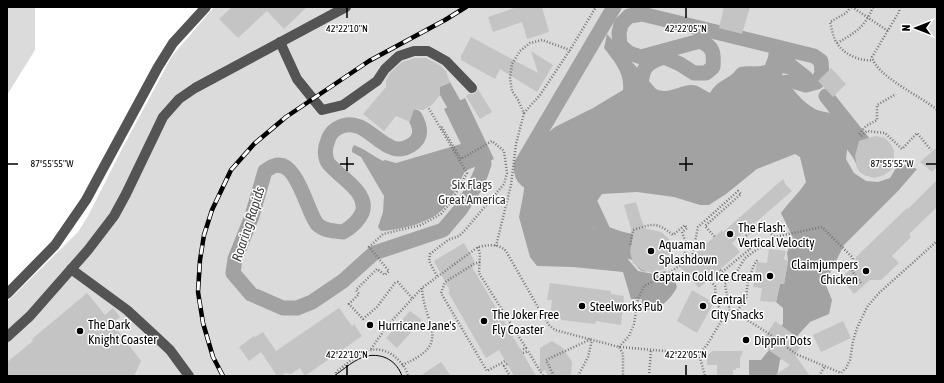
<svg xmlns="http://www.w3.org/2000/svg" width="944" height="383" font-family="'Asap Condensed',sans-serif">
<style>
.green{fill:#dbdbdb}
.water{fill:#a2a2a2}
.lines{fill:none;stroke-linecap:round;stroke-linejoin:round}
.canal{stroke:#a2a2a2;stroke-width:15}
.building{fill:#c4c4c4}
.path{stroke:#767676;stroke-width:2.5;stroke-dasharray:1 2;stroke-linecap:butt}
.minor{stroke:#545454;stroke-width:10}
.tram{stroke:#000;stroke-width:1}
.rail-casing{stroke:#000;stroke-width:4.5}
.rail{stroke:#fff;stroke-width:3;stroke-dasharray:9;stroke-linecap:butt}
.ticks{fill:none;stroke:#000;stroke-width:1.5}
.poi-dot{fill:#000;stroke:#fff;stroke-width:1.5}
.labels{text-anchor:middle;stroke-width:3;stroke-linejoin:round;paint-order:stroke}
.park-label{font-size:13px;fill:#323232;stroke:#fff}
.poi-label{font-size:13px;fill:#000;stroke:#fff;text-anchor:start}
.water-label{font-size:14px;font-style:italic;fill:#434343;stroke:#fff}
.ticks-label{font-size:10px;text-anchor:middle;fill:#000;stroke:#fff;stroke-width:3;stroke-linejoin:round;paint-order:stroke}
</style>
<rect width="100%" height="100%" fill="#fff"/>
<!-- green -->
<g class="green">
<path d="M7,7H35V50L7,95Z"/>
<path d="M214,7H937V376H7V302L78,232L88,216L122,149L172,56Z"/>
</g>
<!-- water -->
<g class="water">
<path d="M607,34L656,89C669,95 679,85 692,85C698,85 704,90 710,93C718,81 720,83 731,75C735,73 736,68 740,67C749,65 756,68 765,65L768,57L771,39L787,45L799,66L784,68L782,75C792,88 801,101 815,109C822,113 832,111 838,117C846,125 849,137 858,145L848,143L846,159L854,173L866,181L878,182L890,178L899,163L917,169L898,191L844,245L825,283L832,300L829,314L810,322L799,334L780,360L777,376H749V360H761L769,350L766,348L783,324V308L776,302L780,284H784L788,261L787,253L793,238L781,213C789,202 799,193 806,182L800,157L795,154L757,169L726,194L709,205H700L674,197L637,192L602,194L592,208L593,228L612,241L638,271L653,274L665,271L673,275L677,287C670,301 657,312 641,310L642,299H631L623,272L573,267L537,266L530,257L519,217L523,196L530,147L555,127L593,108L623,90C625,73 614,61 604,48Z"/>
<path d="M465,98L494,159L465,171C459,183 452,199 443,209C430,223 400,230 381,231L378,227L383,212L384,196L361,157L352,152V149L354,145C365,149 373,156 383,161L385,160L396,163L461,144L444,109Z"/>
</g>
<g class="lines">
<!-- canal -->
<g class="canal">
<path d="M775,68L779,65L792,67L806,78"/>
<path d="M443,85L464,122"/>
<path d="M640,93C642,72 642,63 664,57L680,64L694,73H706L713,67C714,53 714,47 700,41L641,57L629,53L620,45L619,33L621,24L629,16L642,14L814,56L821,61L822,74L817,82L806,85L793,81L777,84L772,92"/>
<path d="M826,96L866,146L877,147"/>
<path d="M415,117C423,131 421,142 405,148C401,149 397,150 393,148C375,142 363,119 342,126C336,128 330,133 328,140C325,147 324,153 327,161C328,164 332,167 335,170C346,181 369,195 362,213C358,222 352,227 343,232C334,231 324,231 317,224C307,212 297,158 274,166C271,167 268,169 265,171L252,216L235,259L233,273L251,294L283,308H297L312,302L343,281L374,253L443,230L460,210L474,188L481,173L484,164L483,155L477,144"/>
<path d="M834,132C848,134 861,154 865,166L867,167"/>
<path d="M543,183C528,184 521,180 521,165L614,7"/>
<path d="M589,201L604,233C614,237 628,243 640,241C644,240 647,238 652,238"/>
<path d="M601,247L633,252L637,254L645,264"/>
</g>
</g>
<!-- building -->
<g class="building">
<path d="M232,7H307L284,29L267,11L238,38L219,19Z"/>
<path d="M517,7H542L549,32L527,39L522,22L493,32L488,17Z"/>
<path d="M724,7H750L742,34L719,28Z"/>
<path d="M471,37L538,73L531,51L553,65L537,92L500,69L495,79L461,60V56Z"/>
<path d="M415,58H426L441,66L446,71L450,83L440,87V95L432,105L423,110L414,109L410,122L396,116L384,131L363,114L386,87V81L390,73L402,62Z"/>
<path d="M831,68L846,84L833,97L818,81Z"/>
<path d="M478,89L492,112L480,119L466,96L469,94H474Z"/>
<path d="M875,136L885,138L891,144L894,151V161L891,170L884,175L874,178L864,175L857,168L855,156L859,141Z"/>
<path d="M937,147V166L932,172L920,162Z"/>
<path d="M783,179L786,185L792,191L732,243L740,252L699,288L680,267L722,230L723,232Z"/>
<path d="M937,180V207L909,234L911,237L892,256L899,263L881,280H870L854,294L841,278L855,265L856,257L907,208L908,209Z"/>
<path d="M636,202L644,228L661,232L669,239L672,250L670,260L664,269L653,273L642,270L633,263L630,252L633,236L624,205Z"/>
<path d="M464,243L475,262L473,263L474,266L472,267L498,311H495L499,313L536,376H514L499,350L486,358L448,292L450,291L434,261Z"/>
<path d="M769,249L786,251L784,259L788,261L784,284H780L776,302L760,301L762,288L753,287L757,262L767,263Z"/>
<path d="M550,283L611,291V294L624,296L621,325L596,321L595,324L561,320V318L550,316L552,300H547Z"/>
<path d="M692,290L709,300L708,302L713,304L697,333L677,321Z"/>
<path d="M87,293L105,315L113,308L120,317L112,323L141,361L134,376H7V362L33,341L32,339Z"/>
<path d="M339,308L352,326L354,324L362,336L305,376L300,368L291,374L285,373L281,376H277L261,352L249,361L239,347L254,336L255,337L263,332L276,351Z"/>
<path d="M410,311L422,320L397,348L386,338Z"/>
<path d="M775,321L804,342L795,355L810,376H774L790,365L760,344Z"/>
<path d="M843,321L851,338L821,352L813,335Z"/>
<path d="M552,341L563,348L572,362L571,376H548L545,370L540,373V348Z"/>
<path d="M713,351H743L740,358V368H736V370H733V376H717V365H707V355Z"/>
<path d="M441,362L451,376H420Z"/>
</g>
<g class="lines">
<!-- path -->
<g class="path">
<path d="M851,7L846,13L830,22C832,29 833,38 837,43C843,54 861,62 873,60"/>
<path d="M852,7L888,31"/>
<path d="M900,7L899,12L872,57C877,77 921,96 937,110"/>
<path d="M837,43C855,33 865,27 873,7"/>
<path d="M524,113L540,95L570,50"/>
<path d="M859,134L866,126L877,120V105L896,94"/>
<path d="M861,136L867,131L885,133L902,149L917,133L931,150"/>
<path d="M774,237L822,227L853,258L852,271L861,283"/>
<path d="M496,246L511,185L516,144L524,113L518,100L512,91L510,78L512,64L520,51L530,43L542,40L570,50L596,7"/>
<path d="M478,247L480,254L479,273L526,348L521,350"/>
<path d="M692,257L698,227L738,191L741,194L705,226L715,237"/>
<path d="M480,262L474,264L445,282L441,293L487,371L505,361"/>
<path d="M720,270L722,272L750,249L742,239L762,222L774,237L745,258L736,273L725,284L730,313"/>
<path d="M437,276L429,261L430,254L448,240L459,236L466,229L504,184L507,173L504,151L492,141L461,159L441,126"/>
<path d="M709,279L715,286L716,300L723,318"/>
<path d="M412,298L398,282L395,283L377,307L363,319L349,304L359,294L356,290L377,269L385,275L389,271L369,247L383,234L421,225L441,214L451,202L467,173L428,107"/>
<path d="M736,313L746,298L748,280L754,265L758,259"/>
<path d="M619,347L629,336L634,324L638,299L644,286L669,273L682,264L687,246L682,232L687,228L685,225L673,235C656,221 652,224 633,230L630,245H631"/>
<path d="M620,347L699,354"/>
<path d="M371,349L387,326L422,288L478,247C488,245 498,243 506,251L539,309L549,325L555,330L619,347L623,354V376"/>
<path d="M523,353L528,351L543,376"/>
<path d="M699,354L707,345L723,318L730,313H736L768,333L796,354L841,373L846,368L850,360L853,341L857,328L867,307L879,293L937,241"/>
<path d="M699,354L705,376"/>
<path d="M507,364L504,366L510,376"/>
<path d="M402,365C454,343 424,326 422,288"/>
<path d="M336,376V372C354,359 371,339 394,356C400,361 406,367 408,376"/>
<path d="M554,376L546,360L591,339"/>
<path d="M578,376L588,357L592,340"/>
<path d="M649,376L651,350"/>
<path d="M819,376L825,366"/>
</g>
<!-- minor -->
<g class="minor">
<path d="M280,42L297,79L322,110L343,105L377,81L385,69L399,56L414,51H428L446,61L472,88"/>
<path d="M71,269L127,310L153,334L170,350L189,376"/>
<path d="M7,294L55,245L86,200L158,67L173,43L206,7"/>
<path d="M7,337L30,316L88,250L114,216L126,194L163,117L179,99L195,88L346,7"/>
</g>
<!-- tram -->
<path class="tram" d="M334,376C343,370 356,358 367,356C383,353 397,361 402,376"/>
<!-- rail casing -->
<g class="rail-casing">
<path id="rail" d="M223,376L213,357L203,323L198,292L200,260L204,235L212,210L231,170L254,144L286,117L369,61L445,20L466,7"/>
</g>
<!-- rail -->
<use href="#rail" class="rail"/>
</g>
<!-- ticks -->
<path class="ticks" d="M347,8V18M686,8V18M347,157V171M686,157V171M8,164H18M340,164H354M679,164H693M926,164H936M347,365V375M686,365V375"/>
<!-- markers -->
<g class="poi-dot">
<circle cx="730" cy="234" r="4"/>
<circle cx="651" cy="251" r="4"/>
<circle cx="866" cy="271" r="4"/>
<circle cx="770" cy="276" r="4"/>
<circle cx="582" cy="306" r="4"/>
<circle cx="703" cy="306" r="4"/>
<circle cx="484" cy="321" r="4"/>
<circle cx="370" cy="325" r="4"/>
<circle cx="80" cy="331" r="4"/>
<circle cx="746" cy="340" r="4"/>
</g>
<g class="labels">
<!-- park labels -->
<g class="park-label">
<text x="472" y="189">Six Flags<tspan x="472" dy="15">Great America</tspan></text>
</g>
<!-- poi labels -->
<g class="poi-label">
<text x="738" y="232">The Flash:<tspan x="738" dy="15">Vertical Velocity</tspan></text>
<text x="659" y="249">Aquaman<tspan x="659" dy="15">Splashdown</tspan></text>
<text x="858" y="269" text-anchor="end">Claimjumpers<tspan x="858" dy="15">Chicken</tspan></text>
<text x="762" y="281" text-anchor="end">Captain Cold Ice Cream</text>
<text x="711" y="304">Central<tspan x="711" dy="15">City Snacks</tspan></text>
<text x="590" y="311">Steelworks Pub</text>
<text x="492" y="319">The Joker Free<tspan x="492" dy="15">Fly Coaster</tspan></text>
<text x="88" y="329">The Dark<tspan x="88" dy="15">Knight Coaster</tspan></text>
<text x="378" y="330">Hurricane Jane's</text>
<text x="754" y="345">Dippin' Dots</text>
</g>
<!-- water labels -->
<g class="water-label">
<text transform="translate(248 224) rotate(-72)" y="5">Roaring Rapids</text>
</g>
</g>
<g class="ticks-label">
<text x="347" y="32">42°22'10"N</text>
<text x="686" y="32">42°22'05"N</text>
<text x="892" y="167">87°55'55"W</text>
<text x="52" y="167">87°55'55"W</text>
<text x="347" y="358">42°22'10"N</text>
<text x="686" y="358">42°22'05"N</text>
</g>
<!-- border -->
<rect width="944" height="383" fill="none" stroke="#000000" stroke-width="16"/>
<!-- north arrow -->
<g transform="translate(916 28) rotate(270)" stroke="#ffffff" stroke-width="3" paint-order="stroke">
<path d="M0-3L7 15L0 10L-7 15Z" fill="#000000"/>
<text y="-6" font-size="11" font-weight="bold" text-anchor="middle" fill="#000000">N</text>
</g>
</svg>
